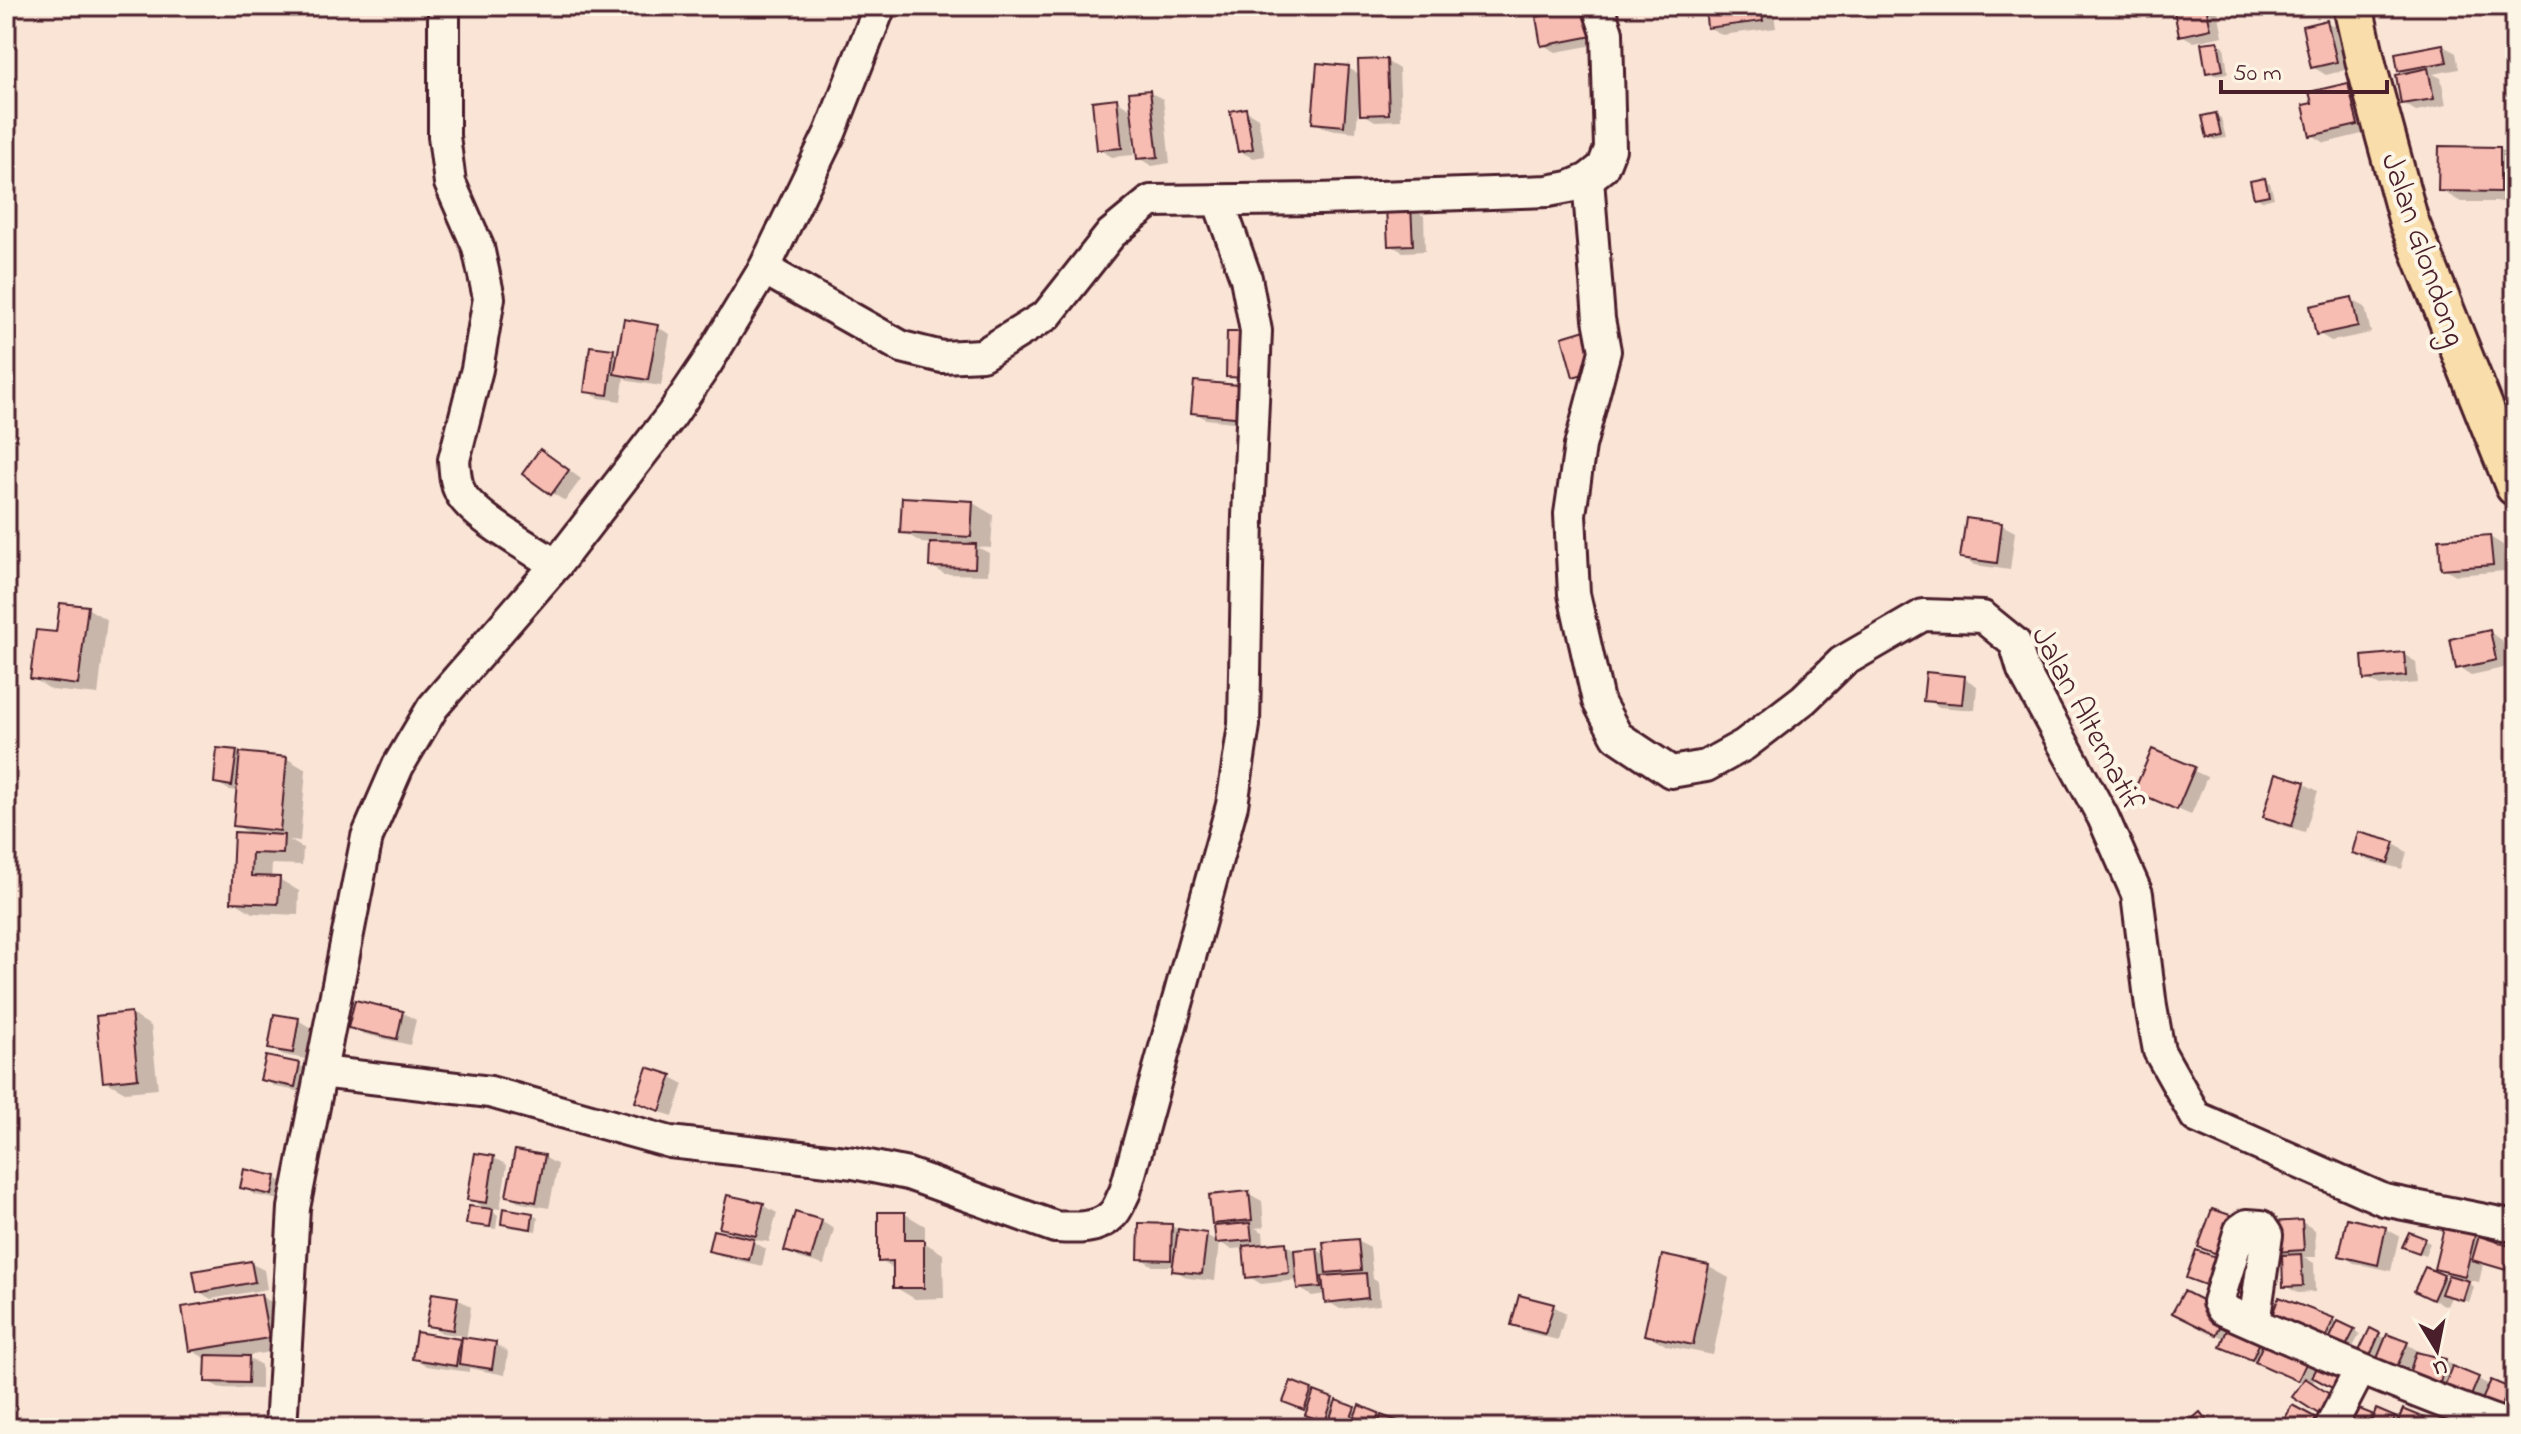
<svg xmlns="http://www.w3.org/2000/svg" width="2521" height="1434" font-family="'Indie Flower',sans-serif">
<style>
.shadow{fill:#0003}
.building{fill:#f7bcb2;stroke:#4a1f2b;stroke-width:2}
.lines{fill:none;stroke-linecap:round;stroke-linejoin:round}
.minor-casing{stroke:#4a1f2b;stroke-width:36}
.major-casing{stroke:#4a1f2b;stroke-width:44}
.minor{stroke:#fcf5e5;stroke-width:30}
.major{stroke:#f9deab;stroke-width:38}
.labels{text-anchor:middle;stroke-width:8;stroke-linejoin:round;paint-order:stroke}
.street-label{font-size:32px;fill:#4a1f2b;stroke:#fcf5e5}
</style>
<rect width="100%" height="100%" fill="#fae4d6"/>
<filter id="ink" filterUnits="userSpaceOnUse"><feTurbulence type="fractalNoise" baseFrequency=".0125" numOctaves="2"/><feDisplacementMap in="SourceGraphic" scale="16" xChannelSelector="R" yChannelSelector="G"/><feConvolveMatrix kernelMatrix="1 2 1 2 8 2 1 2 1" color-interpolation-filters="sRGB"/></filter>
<g filter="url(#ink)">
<!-- shadow -->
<g class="shadow">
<path d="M1714,6H1773L1776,28L1722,35L1709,27Z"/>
<path d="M2175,6H2217L2223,36L2194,42L2180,34Z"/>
<path d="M1538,18L1610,42L1556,52L1543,45Z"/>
<path d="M2327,22L2340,30L2349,69L2326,75L2313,67Z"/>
<path d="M2218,43L2224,46L2228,73L2214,75L2208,72Z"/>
<path d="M2443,46L2456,53L2459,69L2433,74L2441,78L2446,105L2416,111L2403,103L2408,74L2400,70Z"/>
<path d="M1386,61L1399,69L1401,120L1375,121L1362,113V101H1359L1356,132L1327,129L1314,122L1348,68L1361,75Z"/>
<path d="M2348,85L2361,93L2370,132L2325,143L2312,135L2315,104Z"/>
<path d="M1149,92L1163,99L1170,163L1152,166L1139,158L1137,140H1133L1134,155L1112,157L1099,149L1116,100L1133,110Z"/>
<path d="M1245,110L1258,118L1265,156L1253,158L1239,151Z"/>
<path d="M2216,115L2221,118L2226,138L2214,140L2209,137Z"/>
<path d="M2500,149L2515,158V202H2461L2440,190Z"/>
<path d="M2264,180L2270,183L2274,198L2262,201L2256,197Z"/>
<path d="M1410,208L1424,216L1425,251L1403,252L1390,245Z"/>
<path d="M2352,300L2365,307L2371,333L2331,341L2318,333Z"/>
<path d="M657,327L670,334L661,386L629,381L624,377L621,401L599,398L586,391L613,351L619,355Z"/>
<path d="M1261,395L1258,425L1206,419L1193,412Z"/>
<path d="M554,459L581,479L565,501L552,493Z"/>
<path d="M973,503L993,515L991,548L977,547L989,553L988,575L944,574L931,566L932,544L922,543L902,531Z"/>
<path d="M2002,525L2015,532L2010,570L1975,565L1962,557Z"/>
<path d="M2490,537L2503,545L2505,571L2456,575L2443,568Z"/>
<path d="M87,608L107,620L98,695L52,690L32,678L58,634Z"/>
<path d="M2489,632L2502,640L2508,667L2471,675L2458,667Z"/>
<path d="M2403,654L2416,662L2418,683L2380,686L2366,679Z"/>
<path d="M6,665L10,667L8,684H6Z"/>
<path d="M1964,678L1977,686L1975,710L1939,707L1926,699Z"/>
<path d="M236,752L286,758L306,770L300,841L289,840L303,848L302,865L272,864L271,879H279L299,891L298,915L253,913L233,901L253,835L235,825L238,791L229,790L216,782Z"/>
<path d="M2153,752L2207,777L2191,815L2136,791Z"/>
<path d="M2278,775L2305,784L2318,791L2305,832L2278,824L2265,816Z"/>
<path d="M2394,844L2407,852L2402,869L2367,860L2354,852Z"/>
<path d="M356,1002L403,1013L416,1020L410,1045L364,1034L351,1027Z"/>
<path d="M131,1014L151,1026L158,1089L125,1092L105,1081Z"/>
<path d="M298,1020L311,1028L306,1059L284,1055L270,1048Z"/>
<path d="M299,1065L312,1073L308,1093L276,1087L263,1079Z"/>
<path d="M671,1077L684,1084L673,1116L650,1109L637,1101Z"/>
<path d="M544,1157L558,1165L549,1208L521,1203L508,1195Z"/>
<path d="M494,1158L507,1165L500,1209L485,1207L498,1215L496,1229L474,1226L469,1223L490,1211L470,1199Z"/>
<path d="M275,1178L288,1185L285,1201L255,1195L242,1187Z"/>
<path d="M1249,1194L1262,1201L1264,1227L1255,1228L1263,1232L1264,1246L1285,1244L1298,1252L1317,1250L1326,1255L1357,1241L1370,1248L1373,1279L1378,1282L1380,1305L1340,1309L1327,1301L1326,1294L1312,1296L1299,1288V1280L1261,1284L1248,1276L1245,1248L1231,1249L1219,1242L1215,1281L1188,1278L1174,1270L1175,1266H1153L1140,1258L1172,1226L1182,1232L1206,1235L1218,1242L1221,1227L1214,1223Z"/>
<path d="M763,1205L777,1213L769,1242L749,1239L766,1249L762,1266L723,1257L710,1250L739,1237L722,1227Z"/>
<path d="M905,1214L925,1226V1243L943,1254L944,1298L915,1299L895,1287V1269L880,1261Z"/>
<path d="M533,1215L538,1218L536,1231L509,1227L503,1223Z"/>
<path d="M2349,1220L2386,1229L2399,1236L2391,1271L2354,1263L2341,1255Z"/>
<path d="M821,1221L834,1229L824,1265L799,1258L786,1250Z"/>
<path d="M2302,1222L2315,1230L2316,1257H2304L2314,1263L2315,1292L2298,1293L2285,1286L2284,1255L2277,1251Z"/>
<path d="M2410,1234L2430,1243L2425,1255L2411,1250Z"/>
<path d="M2474,1237L2515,1250V1270L2486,1262V1265L2483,1264L2479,1282L2461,1278L2474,1287L2469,1302L2451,1297L2447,1306L2429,1298L2426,1269L2448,1280L2449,1276L2437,1268Z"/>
<path d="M1663,1257L1709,1267L1729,1278L1713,1355L1667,1346L1647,1334Z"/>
<path d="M250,1263L264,1270L267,1289L211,1299L198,1291Z"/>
<path d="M2184,1294L2359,1377H2316L2312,1385L2304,1383L2235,1353L2222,1346L2225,1339L2188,1320Z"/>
<path d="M261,1296L281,1308L288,1349L246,1356L261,1365V1389L220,1388L207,1381L208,1360L191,1350Z"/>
<path d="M433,1296L458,1299L471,1307L466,1340L495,1344L508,1352L505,1375L469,1368V1372L427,1366L414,1358L459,1340L464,1343L465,1336L442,1333L429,1325Z"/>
<path d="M1553,1306L1566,1313L1558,1340L1526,1332L1513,1324Z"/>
<path d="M2333,1320L2360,1334L2348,1356L2285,1330Z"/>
<path d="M2371,1331L2387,1340L2407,1344L2420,1352L2419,1354L2445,1361L2491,1386L2509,1390L2515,1395V1410L2508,1406L2506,1410L2485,1400L2482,1409L2447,1387L2409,1375L2368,1353Z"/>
<path d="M1292,1384L1358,1412L1378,1415L1407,1428H1340L1314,1417L1309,1411L1291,1405Z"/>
<path d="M2356,1410L2375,1418L2378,1412L2400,1422L2404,1412L2430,1423L2428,1428H2348Z"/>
</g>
<!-- building -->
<g class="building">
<path d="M1592,6L1598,35L1541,46L1536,17Z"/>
<path d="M1705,6H1761L1763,21L1707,28Z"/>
<path d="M2173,6H2206L2211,29L2179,36Z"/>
<path d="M2327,20L2337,62L2311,68L2302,26Z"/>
<path d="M2218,41L2223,70L2206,73L2201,43Z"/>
<path d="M2443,44L2447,62L2398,71L2395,53Z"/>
<path d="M1387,59L1389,114L1360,115L1358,60Z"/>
<path d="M1317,63L1349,66L1344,126L1312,123Z"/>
<path d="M2428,68L2434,99L2401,104L2396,75Z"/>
<path d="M2348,83L2358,125L2310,136L2303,105L2312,103L2309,92Z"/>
<path d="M1150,90L1158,157L1137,159L1129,92Z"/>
<path d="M1117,98L1122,148L1097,150L1092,101Z"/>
<path d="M1246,108L1253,149L1238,152L1230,111Z"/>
<path d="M2216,113L2221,135L2207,138L2202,116Z"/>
<path d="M2439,146L2500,147V192L2438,191Z"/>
<path d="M2265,178L2269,195L2254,198L2250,181Z"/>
<path d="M1411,206L1413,245L1388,246L1386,207Z"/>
<path d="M2352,297L2358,326L2316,335L2310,306Z"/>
<path d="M624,319L658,325L648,380L614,374Z"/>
<path d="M1585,330L1597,370L1573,377L1562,337Z"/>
<path d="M1227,332H1252L1250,378L1226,377Z"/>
<path d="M590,346L614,349L608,395L584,392Z"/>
<path d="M1194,381L1249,386L1245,418L1191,413Z"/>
<path d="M540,449L569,470L551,495L522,474Z"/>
<path d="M902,497L973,501L971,537L900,533Z"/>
<path d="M1966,518L2002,523L1997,563L1960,558Z"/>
<path d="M2490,535L2493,565L2441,569L2439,539Z"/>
<path d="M930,543L976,544L975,568L929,567Z"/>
<path d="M60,603L88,606L78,685L30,679L36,630L56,632Z"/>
<path d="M2490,630L2496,660L2456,669L2450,639Z"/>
<path d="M2404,652L2406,676L2364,680L2362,656Z"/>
<path d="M1926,672L1965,676L1962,704L1923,701Z"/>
<path d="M217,748L237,750L232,786L214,783Z"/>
<path d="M2152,749L2195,767L2177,810L2134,791Z"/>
<path d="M240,752L287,757L280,831L233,826Z"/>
<path d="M2276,773L2305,782L2292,826L2263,817Z"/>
<path d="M234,832L284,835L283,854L252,853L251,876L280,877L278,904L231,902Z"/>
<path d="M2358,832L2395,842L2388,863L2352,853Z"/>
<path d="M355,1000L403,1011L397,1039L348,1028Z"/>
<path d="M131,1012L138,1078L103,1082L96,1016Z"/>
<path d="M274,1014L299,1018L293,1053L268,1049Z"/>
<path d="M266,1056L300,1063L295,1087L260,1080Z"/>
<path d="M647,1067L672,1075L660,1111L635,1102Z"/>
<path d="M515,1150L545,1155L536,1202L506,1196Z"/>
<path d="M475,1153L494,1156L487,1203L467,1200Z"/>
<path d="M244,1169L276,1176L272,1195L240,1188Z"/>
<path d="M1249,1191L1252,1220L1212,1224L1209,1195Z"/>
<path d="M727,1195L764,1203L756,1236L719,1228Z"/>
<path d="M469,1206L493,1209L490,1227L466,1224Z"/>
<path d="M503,1208L533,1213L531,1229L501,1224Z"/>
<path d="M2212,1209L2242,1219L2228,1258L2198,1247Z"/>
<path d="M795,1212L822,1220L811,1259L784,1251Z"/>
<path d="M878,1212H905V1240H924V1288H893V1261L878,1262Z"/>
<path d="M2347,1218L2386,1227L2378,1265L2339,1256Z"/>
<path d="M2302,1220L2304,1250L2275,1252L2273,1222Z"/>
<path d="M1139,1223L1172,1224L1171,1260L1138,1259Z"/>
<path d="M1250,1223L1252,1240L1216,1243L1214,1226Z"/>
<path d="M2444,1228L2475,1235L2465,1276L2434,1269Z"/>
<path d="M1178,1229L1207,1233L1202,1274L1172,1271Z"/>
<path d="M713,1230L754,1239L749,1260L708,1251Z"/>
<path d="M2409,1232L2425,1238L2419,1253L2402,1247Z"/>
<path d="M2479,1236L2513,1247L2506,1270L2472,1260Z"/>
<path d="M1358,1239L1361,1270L1326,1273L1323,1242Z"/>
<path d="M1286,1242L1289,1273L1246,1278L1243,1246Z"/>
<path d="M1317,1248L1321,1287L1297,1289L1294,1250Z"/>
<path d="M2196,1250L2227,1261L2216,1289L2186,1278Z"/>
<path d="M2301,1254L2303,1286L2283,1287L2282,1255Z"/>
<path d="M1662,1255L1709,1265L1693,1345L1644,1335Z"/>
<path d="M251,1261L255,1282L197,1293L193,1271Z"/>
<path d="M2425,1267L2444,1275L2433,1300L2414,1291Z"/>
<path d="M1366,1273L1368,1298L1325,1303L1322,1276Z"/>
<path d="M2448,1275L2469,1281L2463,1300L2441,1294Z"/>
<path d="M2240,1280L2257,1286L2252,1298L2235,1292Z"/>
<path d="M2184,1291L2227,1313L2216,1335L2172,1313Z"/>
<path d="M432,1293L458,1297L453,1330L426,1326Z"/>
<path d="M261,1294L269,1338L189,1351L182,1307Z"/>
<path d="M1519,1295L1554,1304L1545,1334L1511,1325Z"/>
<path d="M2279,1297L2334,1318L2323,1344L2269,1323Z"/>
<path d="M2231,1320L2264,1333L2252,1360L2220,1347Z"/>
<path d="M2338,1321L2355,1329L2342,1354L2326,1346Z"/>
<path d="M2370,1328L2380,1333L2370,1356L2359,1351Z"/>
<path d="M416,1332L460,1339L456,1366L412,1359Z"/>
<path d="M2268,1333L2311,1353L2298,1381L2255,1362Z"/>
<path d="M2387,1334L2408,1342L2396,1369L2376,1361Z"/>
<path d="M462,1337L496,1342L492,1369L459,1364Z"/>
<path d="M2416,1352L2446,1359L2440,1383L2409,1374Z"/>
<path d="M206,1355L249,1356L248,1383L205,1382Z"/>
<path d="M2324,1355L2347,1368L2334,1389L2312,1377Z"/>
<path d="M2452,1366L2479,1377L2468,1403L2442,1393Z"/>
<path d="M2305,1378L2337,1399L2325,1418L2292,1397Z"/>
<path d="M2491,1380L2510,1388L2500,1409L2482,1400Z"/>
<path d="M1291,1381L1312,1389L1304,1410L1283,1402Z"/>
<path d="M1314,1391L1333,1398L1325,1422L1305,1415Z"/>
<path d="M1336,1400L1355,1407L1347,1428H1338L1328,1424Z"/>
<path d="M1359,1405L1379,1413L1373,1428H1350Z"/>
<path d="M2292,1405L2324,1422L2321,1428H2280Z"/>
<path d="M2354,1407L2372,1414L2367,1428H2346Z"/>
<path d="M2376,1409L2395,1417L2391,1428H2369Z"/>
<path d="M2403,1409L2425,1418L2422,1428H2395Z"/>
<path d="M2200,1412L2213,1428H2188L2185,1425Z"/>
<path d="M1381,1415L1403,1423L1402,1428H1377Z"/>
<path d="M2450,1415L2482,1428H2445Z"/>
<path d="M1434,1420L1454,1428H1431Z"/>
</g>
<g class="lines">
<!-- minor casing -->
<g class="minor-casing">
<g id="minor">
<path d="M444,6V136L450,183L478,247L489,298L477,369L454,460C455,471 455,482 460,492C473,517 531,548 556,565"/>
<path d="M1588,179L1599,319L1605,351L1580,446L1570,514L1574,594L1598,701L1617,736L1671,772L1706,766L1744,745L1804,699L1842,662L1923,615L1983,617L2015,643L2023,670L2103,817L2137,894L2151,1007L2159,1051L2196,1117L2384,1200L2515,1226"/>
<path d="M764,269L902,347L942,357L982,355L1047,315L1111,234L1151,201L1320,199L1548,191L1569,187L1588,179L1603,167L1610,149L1607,33L1598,6"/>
<path d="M321,1072L490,1092L670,1142L854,1163L908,1174L1055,1227C1073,1228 1098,1230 1112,1215C1118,1210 1121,1199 1125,1192L1232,805L1244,725L1248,517L1256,331L1246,278L1218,200"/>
<path d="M2254,1323L2267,1235L2261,1226L2247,1225L2240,1230L2218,1302L2222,1309C2318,1352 2414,1393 2514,1428"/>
<path d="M281,1428L294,1208L367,837L398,766L433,707L556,565L671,416L707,363L764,269L830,133L880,6"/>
<path d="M2330,1428L2360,1370"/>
</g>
</g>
<!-- major casing -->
<g class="major-casing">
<path id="major" d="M2353,6L2367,68L2409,222L2515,486"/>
</g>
<!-- minor -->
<use href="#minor" class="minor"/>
<!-- major -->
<use href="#major" class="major"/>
</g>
</g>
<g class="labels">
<!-- street labels -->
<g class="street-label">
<text transform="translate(2425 249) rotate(71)" y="11">Jalan Glondong</text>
<text transform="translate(2089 718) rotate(62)" y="11">Jalan Alternatif</text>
</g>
</g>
<!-- margin -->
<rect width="2521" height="1434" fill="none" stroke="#fcf5e5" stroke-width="32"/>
<rect x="16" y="16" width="2489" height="1402" fill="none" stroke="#4a1f2b" stroke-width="3" filter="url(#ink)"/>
<!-- north arrow -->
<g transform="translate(2437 1350) rotate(170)" stroke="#fcf5e5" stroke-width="6" paint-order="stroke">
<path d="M0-6L14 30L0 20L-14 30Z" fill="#4a1f2b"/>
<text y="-12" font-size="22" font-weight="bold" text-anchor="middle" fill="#4a1f2b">U</text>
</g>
<!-- scale -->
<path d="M2221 80v12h166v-12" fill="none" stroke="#4a1f2b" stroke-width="4"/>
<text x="2233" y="80" font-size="24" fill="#4a1f2b" stroke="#fcf5e5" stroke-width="6" paint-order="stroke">50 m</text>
</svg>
